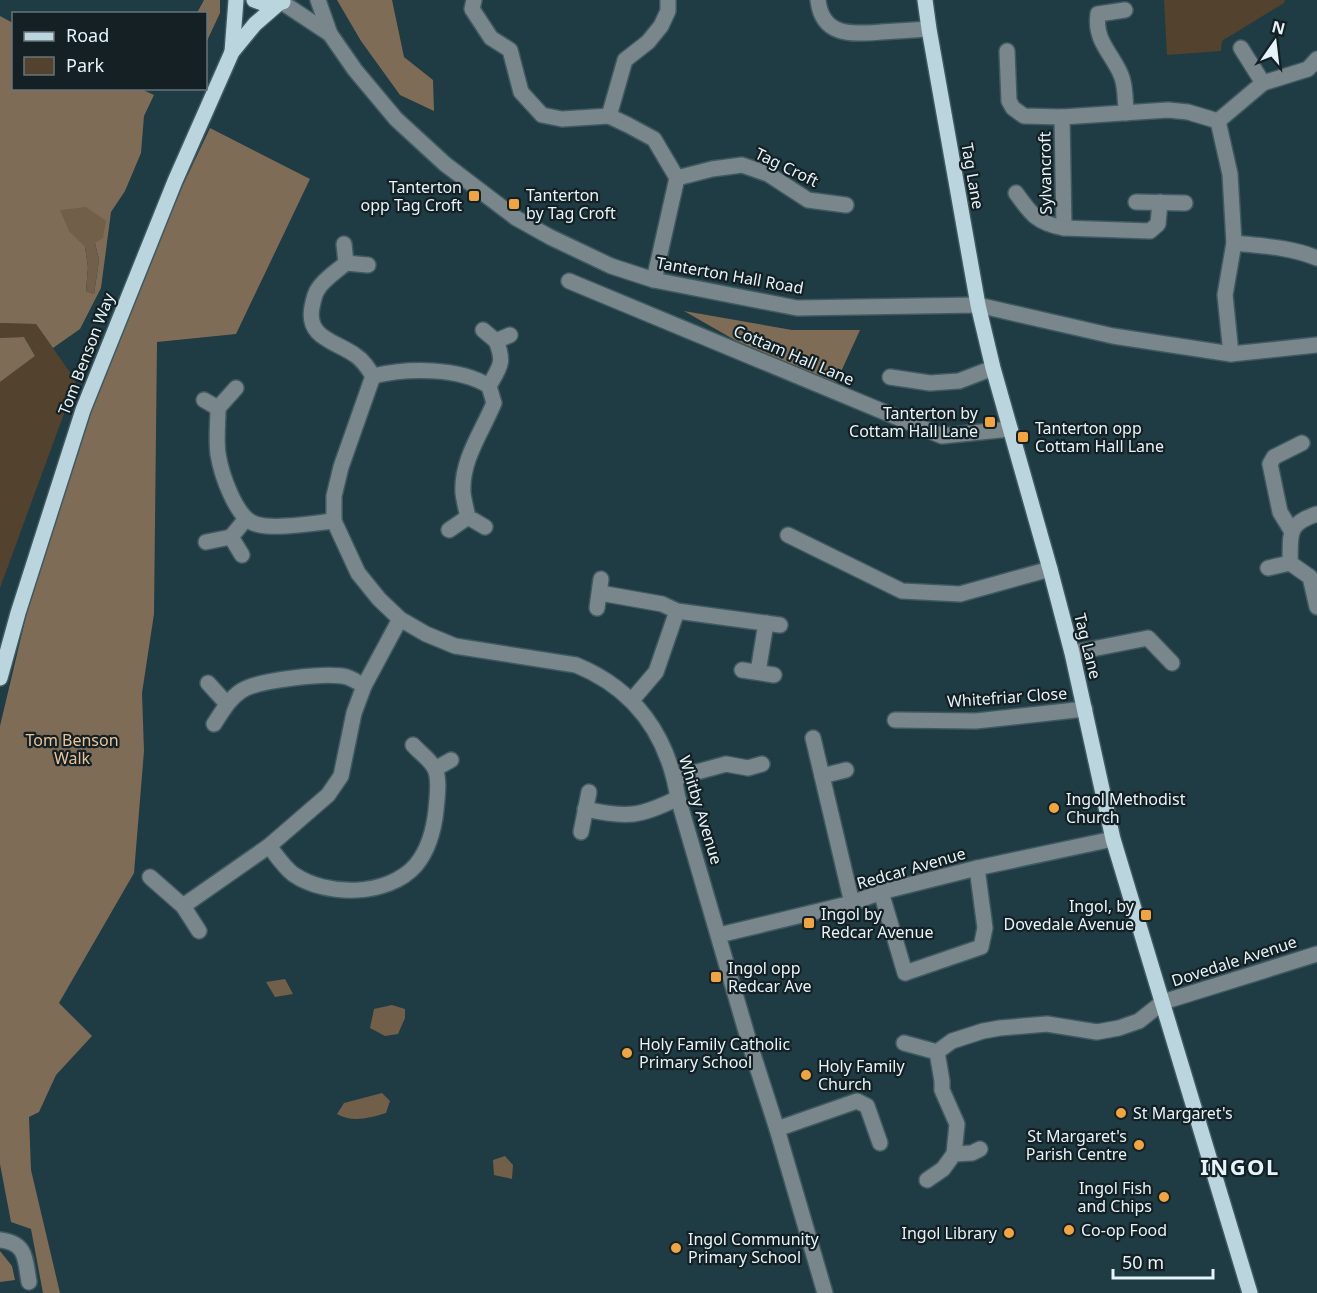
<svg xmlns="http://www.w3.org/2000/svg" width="1317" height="1293" font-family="'Noto Sans',sans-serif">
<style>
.green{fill:#53422e}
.forest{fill:#7f6c56;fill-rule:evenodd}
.water{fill:#725f49}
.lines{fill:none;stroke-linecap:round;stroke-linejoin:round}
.minor-casing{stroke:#3f5961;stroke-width:18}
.major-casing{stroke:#3f5961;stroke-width:18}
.minor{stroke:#79868b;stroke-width:15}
.major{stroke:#bbd5df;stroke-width:15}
.poi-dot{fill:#f1a540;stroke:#142024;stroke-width:2}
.labels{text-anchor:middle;stroke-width:4.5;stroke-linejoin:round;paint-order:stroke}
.street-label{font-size:16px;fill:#e4f4fa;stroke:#142024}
.poi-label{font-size:16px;fill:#e4f4fa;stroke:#142024;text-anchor:start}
.park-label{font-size:16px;fill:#eac499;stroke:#142024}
.district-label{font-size:22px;font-weight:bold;letter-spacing:1.5px;fill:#e4f4fa;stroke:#142024}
</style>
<rect width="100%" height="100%" fill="#1f3b44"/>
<!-- green -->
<g class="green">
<path d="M1164,0H1285L1284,3L1222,41L1221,51L1167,55Z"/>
<path d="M0,323L36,324L76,381L0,588V382L35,356L24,337L0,338Z"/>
</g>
<!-- forest -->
<g class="forest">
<path d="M204,0H220V13L206,43V14L197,13Z"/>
<path d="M337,0H392L404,57L433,80L434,111L400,95L361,41Z"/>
<path d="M0,16L13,23L14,88L141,89L154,95L144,116L141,153L125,191L111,212L101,288L80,329L53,348L36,324L0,323ZM95,243L99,260L94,294L86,291L88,267L85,247Z"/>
<path d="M210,128L310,179L236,334L157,342L154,614L142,693L144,751L134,873L59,1003L92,1036L56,1075L39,1112L29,1117L31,1170L60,1293H43L31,1229L11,1222L0,1164V726L27,612L89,405L183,185Z"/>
<path d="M684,311L792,330H860L835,385L766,358Z"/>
<path d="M24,337L35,356L0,382V338Z"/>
<path d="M0,1251L12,1266L15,1280L0,1282Z"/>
</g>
<!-- water -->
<g class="water">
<path d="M86,207L106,221L103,238L95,243L99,260L94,294L86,292L88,267L85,247L69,231L60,210Z"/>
<path d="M285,979L293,994L275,997L266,982Z"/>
<path d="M392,1005L405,1009V1018L398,1034L385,1036L370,1028L374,1009Z"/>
<path d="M382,1093L390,1101L386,1113C370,1118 352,1123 337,1114L344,1103Z"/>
<path d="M505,1156L513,1165L512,1179L494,1175L493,1160Z"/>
</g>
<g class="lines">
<!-- minor casing -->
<g class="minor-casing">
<g id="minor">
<path d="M318,0L330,34L355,70L396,119L445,164L516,218L550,237L611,266L654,280L797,308L978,305L1113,336L1231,354L1317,345"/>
<path d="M474,0L472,9L491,38L510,50L521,92L542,115L562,119L609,116L628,125L654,139L677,178L712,169L742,165L768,174L808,200L846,205"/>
<path d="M818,0C822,37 852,34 881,32C897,31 913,30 929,29"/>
<path d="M283,3L330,34"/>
<path d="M1125,10L1098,14C1094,41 1112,53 1121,75C1126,86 1125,101 1126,113"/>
<path d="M1241,48L1263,83"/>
<path d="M1007,51L1009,101L1013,108L1024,116L1062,117L1168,110L1188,112L1218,121L1230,174L1234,243L1225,295L1231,354"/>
<path d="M609,116L625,60L648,42L661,26L668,11V0"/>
<path d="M1062,117L1064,228L1150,231L1158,224L1160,202"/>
<path d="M1218,121L1263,83L1308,69L1317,59"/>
<path d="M1016,193C1031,214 1037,223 1064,228"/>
<path d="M1136,202L1185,203"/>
<path d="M1234,243C1263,246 1290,247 1317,258"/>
<path d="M344,244L346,263C337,271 324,279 318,289C315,293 313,302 312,307C306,338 335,341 355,355C363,360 368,368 373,376L341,467L334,496V521L358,573L379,599L400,619L426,634L455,646L576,665C635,689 668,736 678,798L750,1045L777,1129L825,1293"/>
<path d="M346,263L368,265"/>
<path d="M654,280L677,178"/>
<path d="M569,281L942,436L1010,429"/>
<path d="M483,330L496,341"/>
<path d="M373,376C407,368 458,367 489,386"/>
<path d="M890,377L930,383L959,381L993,368"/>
<path d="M236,388L218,408C218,422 216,439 218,454C221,473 236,519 256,524C274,530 314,523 334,521"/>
<path d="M204,400L218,408"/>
<path d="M1317,514C1286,524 1291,534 1290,563L1310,577L1317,607"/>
<path d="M485,527L468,517C466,509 464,501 463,493C461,460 482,432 494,403L489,386C500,367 505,362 496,341L510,335"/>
<path d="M449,530L468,517"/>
<path d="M1291,530L1280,512L1270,464L1274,457L1302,443"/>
<path d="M788,535L902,591L960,594L1050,569"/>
<path d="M206,542L231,537"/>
<path d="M242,555L231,537L245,520"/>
<path d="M1268,568L1290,563"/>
<path d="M600,593L662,604L677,611L780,625"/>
<path d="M597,608L601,579"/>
<path d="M1072,653L1148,638L1172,663"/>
<path d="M742,670L774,675"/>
<path d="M758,672L766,623"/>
<path d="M208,683L227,704"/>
<path d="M632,700L656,672L677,611"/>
<path d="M895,720L976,721L1085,709"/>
<path d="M214,724C222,712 229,699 241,691C257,680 328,672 347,677C353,679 359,683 364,686"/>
<path d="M813,738L822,776L846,770"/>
<path d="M435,769L451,760"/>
<path d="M822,776L852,903"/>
<path d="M675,778L726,764L748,768L762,764"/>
<path d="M585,809C627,818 640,817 678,798"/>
<path d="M581,832L589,792"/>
<path d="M269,846C276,855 284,867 293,874C326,897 388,897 416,865C429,849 434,829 436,810C437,798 440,780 435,769C431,760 419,752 413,745"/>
<path d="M150,877L183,906L199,931"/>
<path d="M881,892L905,973L981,947L985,928L977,868"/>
<path d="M183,906L269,846L328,795L341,776L354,713L364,686L400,619"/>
<path d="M719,935L852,903L881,892L977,868L1113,839"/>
<path d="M904,1043L937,1052"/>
<path d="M777,1129L857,1101L867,1106L880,1143"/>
<path d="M954,1154L957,1124L942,1090V1081L937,1052L952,1041L983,1031L1000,1028L1047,1024L1097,1032L1119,1028L1139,1021L1163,1002L1317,954"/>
<path d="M927,1180L943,1169L954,1154L972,1153L980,1149"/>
<path d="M0,1240C27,1243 25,1259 29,1282"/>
</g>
</g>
<!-- major casing -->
<g class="major-casing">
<g id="major">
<path d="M254,0L268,5L283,2"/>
<path d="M925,0L929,29L978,305L993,368L1050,569L1072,653L1113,839L1250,1293"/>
<path d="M232,52L236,0"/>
<path d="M0,678L18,613L83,410L175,181L232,52L255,24L278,4"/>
</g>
</g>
<!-- minor -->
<use href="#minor" class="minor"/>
<!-- major -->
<use href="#major" class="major"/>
</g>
<!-- markers -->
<g class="poi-dot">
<rect x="468" y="190" width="12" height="12" rx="3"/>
<rect x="508" y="198" width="12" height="12" rx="3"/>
<rect x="984" y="416" width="12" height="12" rx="3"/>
<rect x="1017" y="431" width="12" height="12" rx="3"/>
<circle cx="1054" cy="808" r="6"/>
<rect x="1140" y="909" width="12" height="12" rx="3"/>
<rect x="803" y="917" width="12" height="12" rx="3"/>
<rect x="710" y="971" width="12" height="12" rx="3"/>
<circle cx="627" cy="1053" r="6"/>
<circle cx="806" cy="1075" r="6"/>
<circle cx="1121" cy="1113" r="6"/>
<circle cx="1139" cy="1145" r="6"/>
<circle cx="1164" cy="1197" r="6"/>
<circle cx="1069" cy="1230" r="6"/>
<circle cx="1009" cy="1233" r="6"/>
<circle cx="676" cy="1248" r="6"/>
</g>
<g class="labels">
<!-- street labels -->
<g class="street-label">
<text transform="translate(787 167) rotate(26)" y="6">Tag Croft</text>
<text transform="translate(1045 173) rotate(-91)" y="6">Sylvancroft</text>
<text transform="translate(973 176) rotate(80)" y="6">Tag Lane</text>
<text transform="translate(730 275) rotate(10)" y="6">Tanterton Hall Road</text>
<text transform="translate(86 354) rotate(-69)" y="6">Tom Benson Way</text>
<text transform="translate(794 355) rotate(23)" y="6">Cottam Hall Lane</text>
<text transform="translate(1088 646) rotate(76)" y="6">Tag Lane</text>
<text transform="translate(1007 697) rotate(-4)" y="6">Whitefriar Close</text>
<text transform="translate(701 810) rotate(73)" y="6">Whitby Avenue</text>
<text transform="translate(911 868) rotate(-16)" y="6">Redcar Avenue</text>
<text transform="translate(1234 961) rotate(-18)" y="6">Dovedale Avenue</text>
</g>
<!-- poi labels -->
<g class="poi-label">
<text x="462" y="193" text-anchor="end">Tanterton<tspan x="462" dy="18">opp Tag Croft</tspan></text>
<text x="526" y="201">Tanterton<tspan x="526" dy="18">by Tag Croft</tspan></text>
<text x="978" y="419" text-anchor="end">Tanterton by<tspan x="978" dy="18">Cottam Hall Lane</tspan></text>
<text x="1035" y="434">Tanterton opp<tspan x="1035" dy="18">Cottam Hall Lane</tspan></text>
<text x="1066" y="805">Ingol Methodist<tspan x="1066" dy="18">Church</tspan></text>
<text x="1134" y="912" text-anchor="end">Ingol, by<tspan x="1134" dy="18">Dovedale Avenue</tspan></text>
<text x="821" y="920">Ingol by<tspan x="821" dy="18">Redcar Avenue</tspan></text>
<text x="728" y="974">Ingol opp<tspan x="728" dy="18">Redcar Ave</tspan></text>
<text x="639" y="1050">Holy Family Catholic<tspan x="639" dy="18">Primary School</tspan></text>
<text x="818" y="1072">Holy Family<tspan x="818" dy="18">Church</tspan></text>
<text x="1133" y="1119">St Margaret's</text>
<text x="1127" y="1142" text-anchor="end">St Margaret's<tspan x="1127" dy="18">Parish Centre</tspan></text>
<text x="1152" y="1194" text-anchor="end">Ingol Fish<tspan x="1152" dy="18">and Chips</tspan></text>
<text x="1081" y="1236">Co-op Food</text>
<text x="997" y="1239" text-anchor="end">Ingol Library</text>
<text x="688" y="1245">Ingol Community<tspan x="688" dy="18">Primary School</tspan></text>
</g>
<!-- park labels -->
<g class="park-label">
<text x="72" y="746">Tom Benson<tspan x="72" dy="18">Walk</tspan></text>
</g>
<!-- district labels -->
<g class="district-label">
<text x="1240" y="1175">INGOL</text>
</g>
</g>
<!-- legend -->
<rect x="12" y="12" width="195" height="78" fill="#142024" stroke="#67757a" stroke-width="1.5"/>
<rect x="24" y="32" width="30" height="9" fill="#bbd5df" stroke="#67757a" stroke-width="1.5"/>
<text x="66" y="42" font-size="18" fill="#e4f4fa">Road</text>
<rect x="24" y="57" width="30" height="18" fill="#53422e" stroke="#67757a" stroke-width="1.5"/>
<text x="66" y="72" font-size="18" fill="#e4f4fa">Park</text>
<!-- north arrow -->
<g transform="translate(1275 42) rotate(14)" stroke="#142024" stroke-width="4.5" paint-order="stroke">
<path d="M0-4.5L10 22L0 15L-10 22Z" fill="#e4f4fa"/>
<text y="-9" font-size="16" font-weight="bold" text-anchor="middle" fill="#e4f4fa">N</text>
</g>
<!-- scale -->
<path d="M1113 1269v9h100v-9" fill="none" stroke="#e4f4fa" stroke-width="3"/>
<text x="1122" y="1269" font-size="18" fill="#e4f4fa" stroke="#142024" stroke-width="4.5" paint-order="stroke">50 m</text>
</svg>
